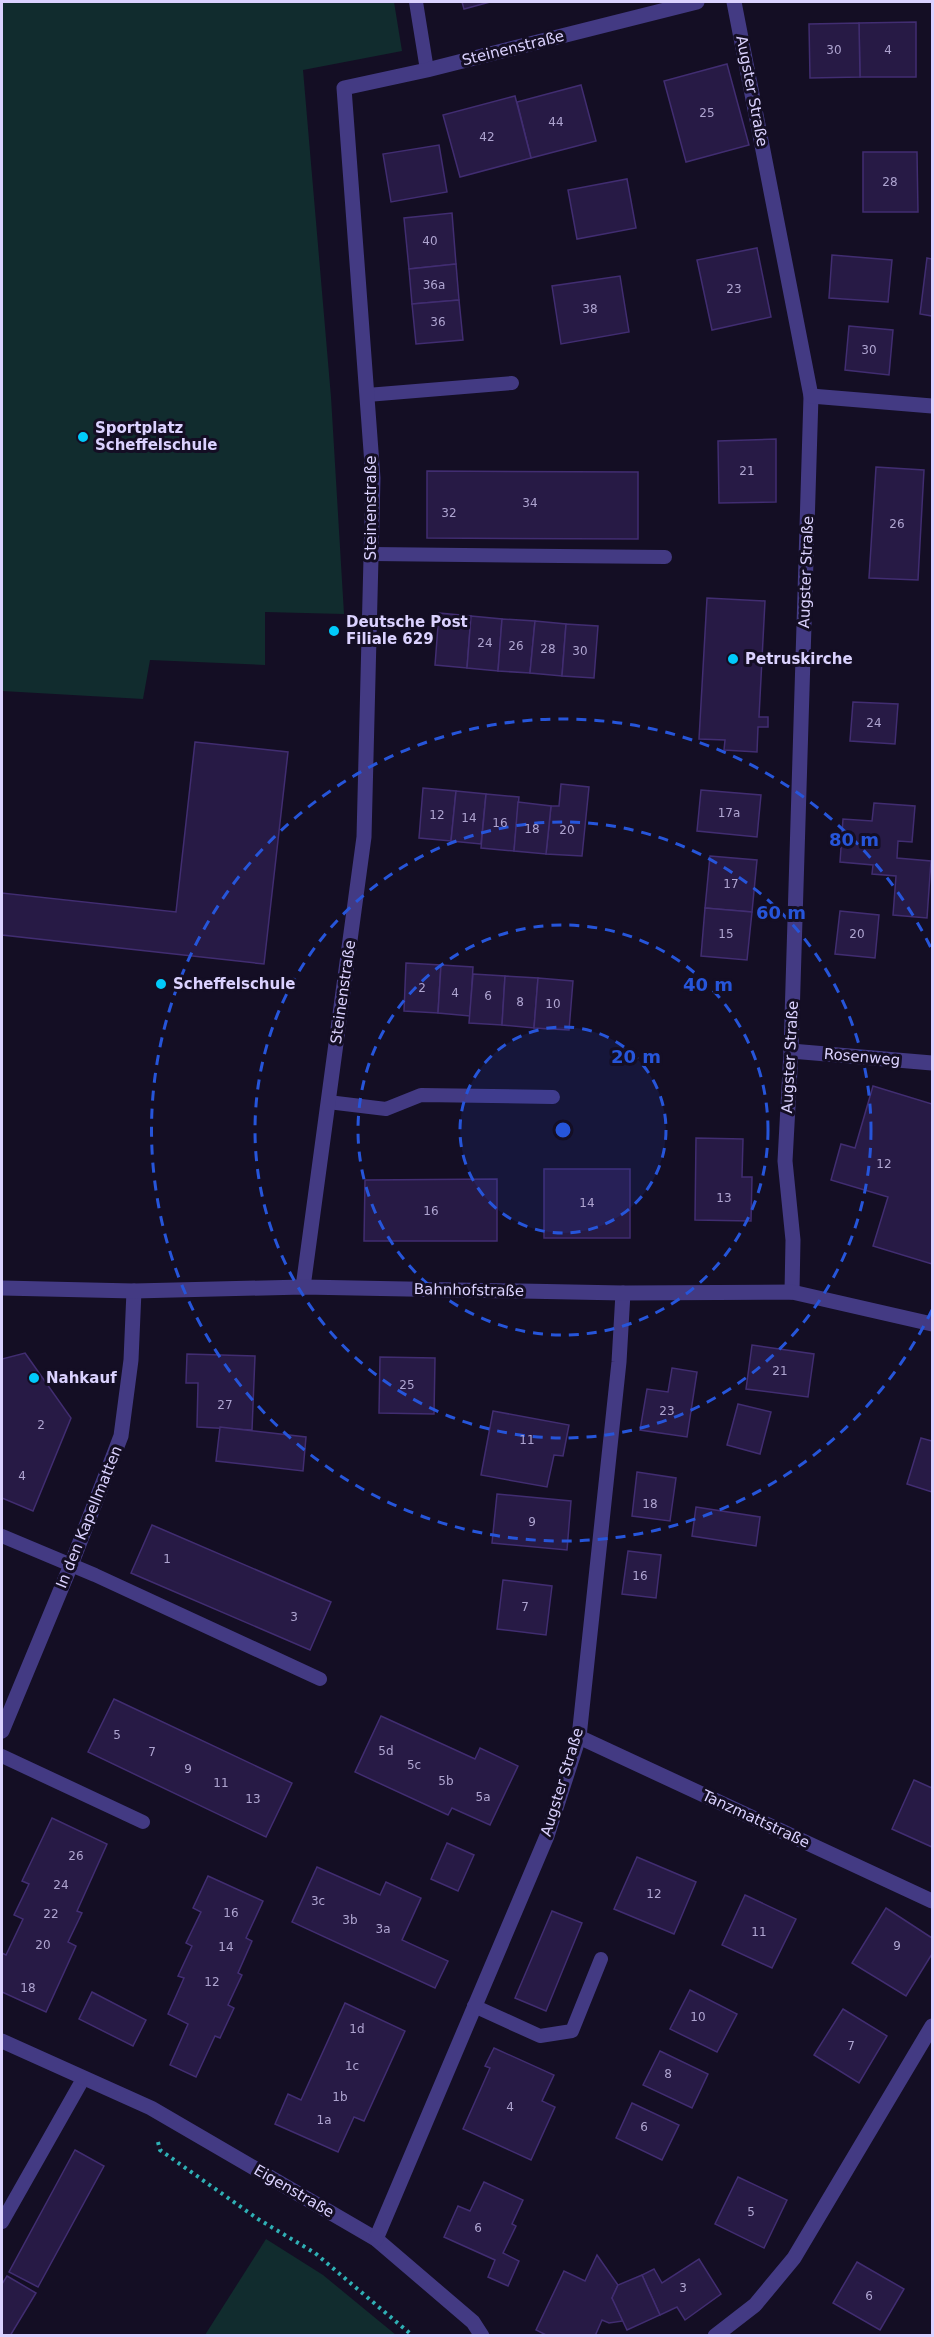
<svg xmlns="http://www.w3.org/2000/svg" width="934" height="2337" font-family="'DejaVu Sans',sans-serif">
<style>
.green{fill:#112c2e}
.building{fill:#271a45;stroke:#412d71;stroke-width:1.5}
.lines{fill:none;stroke-linecap:round;stroke-linejoin:round}
.path{stroke:#2fb0b5;stroke-width:4;stroke-dasharray:3 4.5;stroke-linecap:butt}
.service{stroke:#433a83;stroke-width:14}
.minor{stroke:#433a83;stroke-width:15}
.tertiary{stroke:#433a83;stroke-width:15}
.ring{fill:none;stroke:#2655da;stroke-width:3;stroke-dasharray:10 8}
.poi-dot{fill:#01cafb;stroke:#140e24;stroke-width:2}
.labels{text-anchor:middle;stroke-width:6;stroke-linejoin:round;paint-order:stroke}
.number-label{font-size:12px;fill:#aea4d0}
.street-label{font-size:15px;fill:#dbd2ff;stroke:#140e24}
.poi-label{font-size:15px;font-weight:bold;fill:#dbd2ff;stroke:#140e24;text-anchor:start}
.centre{fill:#2655da;stroke:#140e24;stroke-width:3}
.ring-label{font-size:18px;text-anchor:middle;font-weight:bold;fill:#2655da;stroke:#140e24;stroke-width:6;stroke-linejoin:round;paint-order:stroke}
</style>
<rect width="100%" height="100%" fill="#140e24"/>
<!-- green -->
<g class="green">
<path d="M2,2H394L402,51L303,70L331,397L344,614L265,612V665L150,660L143,699L2,691Z"/>
<path d="M266,2239L323,2275L396,2335H205Z"/>
</g>
<!-- building -->
<g class="building">
<path d="M462,2H490L464,9Z"/>
<path d="M916,22V77H860L859,23Z"/>
<path d="M859,23L860,77L810,78L809,24Z"/>
<path d="M727,64L749,145L686,162L664,81Z"/>
<path d="M581,85L596,141L531,158L517,102Z"/>
<path d="M515,96L531,158L460,177L443,115Z"/>
<path d="M439,145L447,192L391,202L383,154Z"/>
<path d="M863,152H917L918,212H863Z"/>
<path d="M627,179L636,228L577,239L568,190Z"/>
<path d="M452,213L456,264L409,269L404,218Z"/>
<path d="M757,248L771,317L712,330L697,260Z"/>
<path d="M832,255L892,260L888,302L829,298Z"/>
<path d="M927,258L932,259V316L920,314Z"/>
<path d="M456,264L459,300L412,304L409,269Z"/>
<path d="M620,276L629,332L561,344L552,286Z"/>
<path d="M459,300L463,340L416,344L412,304Z"/>
<path d="M849,326L893,330L889,375L845,370Z"/>
<path d="M776,439V502L719,503L718,441Z"/>
<path d="M876,467L924,470L918,580L869,578Z"/>
<path d="M427,471L638,472V539L427,538Z"/>
<path d="M707,598L765,601L759,717H768V727H758L757,752L724,750L725,740L699,739Z"/>
<path d="M439,613L471,616L467,668L435,665Z"/>
<path d="M471,616L502,619L498,671L467,668Z"/>
<path d="M502,619L535,621L530,673L498,671Z"/>
<path d="M535,621L566,624L562,676L530,673Z"/>
<path d="M566,624L598,626L594,678L562,676Z"/>
<path d="M853,702L898,704L895,744L850,741Z"/>
<path d="M195,742L288,752L264,964L2,935V893L176,912Z"/>
<path d="M561,784L589,787L582,856L546,854L551,806H559Z"/>
<path d="M423,788L456,791L451,841L419,838Z"/>
<path d="M701,790L761,795L757,837L697,831Z"/>
<path d="M456,791L486,794L481,844L451,841Z"/>
<path d="M486,794L519,797L514,851L481,848Z"/>
<path d="M518,802L551,806L546,854L514,851Z"/>
<path d="M874,803L915,806L912,842L898,841L897,858L931,861L927,918L893,915L896,876L872,874L873,865L840,862L843,819L872,821Z"/>
<path d="M710,856L757,860L752,912L705,908Z"/>
<path d="M705,908L752,912L747,960L701,956Z"/>
<path d="M840,911L879,915L875,958L835,954Z"/>
<path d="M406,963L441,965L438,1013L404,1011Z"/>
<path d="M441,965L473,967L470,1016L438,1013Z"/>
<path d="M473,974L505,976L502,1025L469,1023Z"/>
<path d="M505,976L538,978L534,1028L502,1025Z"/>
<path d="M538,978L573,981L569,1030L534,1028Z"/>
<path d="M873,1086L932,1104V1264L873,1246L888,1197L831,1180L841,1144L855,1148Z"/>
<path d="M696,1138L743,1139L742,1177H752L751,1221L695,1220Z"/>
<rect x="544" y="1169" width="86" height="69"/>
<path d="M497,1179V1241H364L365,1180Z"/>
<path d="M752,1345L814,1354L808,1397L746,1389Z"/>
<path d="M25,1353L71,1418L33,1511L2,1498V1359Z"/>
<path d="M187,1354L255,1356L252,1430L197,1427L198,1383H186Z"/>
<path d="M380,1357L435,1358L434,1414L379,1413Z"/>
<path d="M672,1368L697,1372L687,1437L640,1430L647,1389L668,1392Z"/>
<path d="M738,1404L771,1412L760,1454L727,1445Z"/>
<path d="M493,1411L569,1425L563,1456L554,1455L547,1487L481,1475Z"/>
<path d="M220,1427L306,1437L303,1471L216,1461Z"/>
<path d="M921,1438L932,1441V1492L907,1484Z"/>
<path d="M637,1472L676,1478L670,1521L632,1516Z"/>
<path d="M497,1494L571,1501L567,1550L492,1543Z"/>
<path d="M696,1507L760,1517L756,1546L692,1536Z"/>
<path d="M152,1525L331,1602L310,1650L131,1573Z"/>
<path d="M628,1551L661,1555L656,1598L622,1594Z"/>
<path d="M503,1580L552,1586L546,1635L497,1629Z"/>
<path d="M114,1699L292,1783L266,1837L88,1752Z"/>
<path d="M381,1716L475,1759L480,1748L518,1766L490,1825L452,1808L448,1815L355,1772Z"/>
<path d="M914,1780L932,1788V1847L892,1829Z"/>
<path d="M52,1818L107,1844L77,1911L82,1913L68,1942L76,1946L46,2012L2,1992V1953L6,1955L23,1919L14,1915L29,1884L22,1881Z"/>
<path d="M447,1843L474,1855L458,1891L431,1879Z"/>
<path d="M637,1857L696,1882L674,1934L614,1909Z"/>
<path d="M317,1867L380,1895L386,1882L421,1898L402,1940L448,1961L435,1988L292,1922Z"/>
<path d="M208,1876L263,1901L246,1938L252,1941L238,1973L242,1975L228,2005L234,2008L220,2038L215,2036L196,2077L170,2065L188,2024L168,2014L184,1978L178,1976L192,1946L186,1943L201,1912L193,1908Z"/>
<path d="M745,1895L796,1919L772,1968L722,1945Z"/>
<path d="M886,1908L932,1938V1954L906,1996L852,1963Z"/>
<path d="M552,1911L582,1923L546,2011L515,1998Z"/>
<path d="M690,1990L737,2014L717,2052L670,2029Z"/>
<path d="M92,1992L146,2020L133,2046L79,2019Z"/>
<path d="M345,2003L405,2031L364,2121L354,2117L338,2152L275,2124L288,2094L301,2100Z"/>
<path d="M843,2009L887,2036L859,2083L814,2055Z"/>
<path d="M494,2048L554,2075L542,2101L555,2107L531,2160L463,2129L490,2068L485,2066Z"/>
<path d="M660,2051L708,2074L692,2108L643,2085Z"/>
<path d="M632,2103L679,2125L662,2160L616,2138Z"/>
<path d="M75,2150L104,2166L38,2287L9,2272Z"/>
<path d="M738,2177L787,2200L764,2248L715,2224Z"/>
<path d="M484,2182L523,2200L512,2224L516,2226L503,2253L519,2261L508,2286L488,2277L495,2260L444,2237L458,2206L470,2211Z"/>
<path d="M597,2255L618,2285L612,2298L623,2321L609,2323L602,2320L595,2336H548L536,2330L564,2271L585,2281Z"/>
<path d="M699,2259L721,2294L685,2320L677,2307L660,2315L642,2275L654,2269L662,2283Z"/>
<path d="M857,2262L904,2289L880,2330L833,2303Z"/>
<path d="M642,2275L660,2315L627,2330L612,2298L618,2285Z"/>
<path d="M7,2276L36,2293L10,2336H2V2284Z"/>
</g>
<g class="lines">
<!-- path -->
<path class="path" d="M158,2142L160,2150L258,2219L315,2253L413,2336"/>
<!-- service -->
<g class="service">
<path d="M416,2L427,70"/>
<path d="M367,395L512,383"/>
<path d="M372,554L665,557"/>
<path d="M328,1102L386,1109L421,1095L553,1097"/>
<path d="M2,1536L95,1575L320,1679"/>
<path d="M2,1756L143,1822"/>
<path d="M474,2006L540,2036L572,2031L601,1959"/>
<path d="M2,2222L83,2079"/>
</g>
<!-- minor -->
<g class="minor">
<path d="M734,2L811,396L791,1051L785,1161L793,1240L792,1292"/>
<path d="M811,396L932,406"/>
<path d="M791,1051L932,1063"/>
<path d="M303,1287L364,837L373,478L344,88L427,70L697,2"/>
<path d="M2,1731L71,1565L121,1436L131,1360L134,1291"/>
<path d="M579,1737L932,1901"/>
<path d="M2,2041L151,2108L376,2239L473,2322L482,2336"/>
<path d="M376,2239L547,1836L579,1737L619,1362L623,1293"/>
<path d="M715,2336L755,2305L794,2258L932,2026"/>
</g>
<!-- tertiary -->
<path class="tertiary" d="M2,1288L134,1291L303,1287L623,1293L792,1292L932,1324"/>
</g>
<!-- distance rings -->
<circle cx="563" cy="1130" r="103" fill="#2655da" fill-opacity=".12"/>
<g class="ring">
<circle cx="563" cy="1130" r="103"/>
<circle cx="563" cy="1130" r="205"/>
<circle cx="563" cy="1130" r="308"/>
<path d="M932 1310A411 411 0 1 1 932 950"/>
</g>
<!-- markers -->
<g class="poi-dot">
<circle cx="83" cy="437" r="6"/>
<circle cx="334" cy="631" r="6"/>
<circle cx="733" cy="659" r="6"/>
<circle cx="161" cy="984" r="6"/>
<circle cx="34" cy="1378" r="6"/>
</g>
<g class="labels">
<!-- number labels -->
<g class="number-label">
<text x="834" y="54">30</text>
<text x="888" y="54">4</text>
<text x="707" y="117">25</text>
<text x="556" y="126">44</text>
<text x="487" y="141">42</text>
<text x="890" y="186">28</text>
<text x="430" y="245">40</text>
<text x="434" y="289">36a</text>
<text x="734" y="293">23</text>
<text x="590" y="313">38</text>
<text x="438" y="326">36</text>
<text x="869" y="354">30</text>
<text x="747" y="475">21</text>
<text x="530" y="507">34</text>
<text x="449" y="517">32</text>
<text x="897" y="528">26</text>
<text x="485" y="647">24</text>
<text x="516" y="650">26</text>
<text x="548" y="653">28</text>
<text x="580" y="655">30</text>
<text x="874" y="727">24</text>
<text x="729" y="817">17a</text>
<text x="437" y="819">12</text>
<text x="469" y="822">14</text>
<text x="500" y="827">16</text>
<text x="532" y="833">18</text>
<text x="567" y="834">20</text>
<text x="731" y="888">17</text>
<text x="726" y="938">15</text>
<text x="857" y="938">20</text>
<text x="422" y="992">2</text>
<text x="455" y="997">4</text>
<text x="488" y="1000">6</text>
<text x="520" y="1006">8</text>
<text x="553" y="1008">10</text>
<text x="884" y="1168">12</text>
<text x="724" y="1202">13</text>
<text x="587" y="1207">14</text>
<text x="431" y="1215">16</text>
<text x="780" y="1375">21</text>
<text x="407" y="1389">25</text>
<text x="225" y="1409">27</text>
<text x="667" y="1415">23</text>
<text x="41" y="1429">2</text>
<text x="527" y="1444">11</text>
<text x="22" y="1480">4</text>
<text x="650" y="1508">18</text>
<text x="532" y="1526">9</text>
<text x="167" y="1563">1</text>
<text x="640" y="1580">16</text>
<text x="525" y="1611">7</text>
<text x="294" y="1621">3</text>
<text x="117" y="1739">5</text>
<text x="386" y="1755">5d</text>
<text x="152" y="1756">7</text>
<text x="414" y="1769">5c</text>
<text x="188" y="1773">9</text>
<text x="446" y="1785">5b</text>
<text x="221" y="1787">11</text>
<text x="483" y="1801">5a</text>
<text x="253" y="1803">13</text>
<text x="76" y="1860">26</text>
<text x="61" y="1889">24</text>
<text x="654" y="1898">12</text>
<text x="318" y="1905">3c</text>
<text x="231" y="1917">16</text>
<text x="51" y="1918">22</text>
<text x="350" y="1924">3b</text>
<text x="383" y="1933">3a</text>
<text x="759" y="1936">11</text>
<text x="43" y="1949">20</text>
<text x="897" y="1950">9</text>
<text x="226" y="1951">14</text>
<text x="212" y="1986">12</text>
<text x="28" y="1992">18</text>
<text x="698" y="2021">10</text>
<text x="357" y="2033">1d</text>
<text x="851" y="2050">7</text>
<text x="352" y="2070">1c</text>
<text x="668" y="2078">8</text>
<text x="340" y="2101">1b</text>
<text x="510" y="2111">4</text>
<text x="324" y="2124">1a</text>
<text x="644" y="2131">6</text>
<text x="751" y="2216">5</text>
<text x="478" y="2232">6</text>
<text x="683" y="2292">3</text>
<text x="869" y="2300">6</text>
</g>
<!-- street labels -->
<g class="street-label">
<text transform="translate(513 48) rotate(-14)" y="5">Steinenstraße</text>
<text transform="translate(752 91) rotate(79)" y="5">Augster Straße</text>
<text transform="translate(371 508) rotate(-90)" y="5">Steinenstraße</text>
<text transform="translate(806 572) rotate(-88)" y="5">Augster Straße</text>
<text transform="translate(343 992) rotate(-82)" y="5">Steinenstraße</text>
<text transform="translate(790 1057) rotate(-87)" y="5">Augster Straße</text>
<text transform="translate(862 1057) rotate(5)" y="5">Rosenweg</text>
<text transform="translate(469 1290) rotate(1)" y="5">Bahnhofstraße</text>
<text transform="translate(89 1517) rotate(-68)" y="5">In den Kapellmatten</text>
<text transform="translate(562 1782) rotate(-73)" y="5">Augster Straße</text>
<text transform="translate(756 1819) rotate(25)" y="5">Tanzmattstraße</text>
<text transform="translate(294 2191) rotate(30)" y="5">Eigenstraße</text>
</g>
<!-- poi labels -->
<g class="poi-label">
<text x="95" y="433">Sportplatz<tspan x="95" dy="17">Scheffelschule</tspan></text>
<text x="346" y="627">Deutsche Post<tspan x="346" dy="17">Filiale 629</tspan></text>
<text x="745" y="664">Petruskirche</text>
<text x="173" y="989">Scheffelschule</text>
<text x="46" y="1383">Nahkauf</text>
</g>
</g>
<circle cx="563" cy="1130" r="9" class="centre"/>
<g class="ring-label">
<text x="854" y="846">80 m</text>
<text x="781" y="919">60 m</text>
<text x="708" y="991">40 m</text>
<text x="636" y="1063">20 m</text>
</g>
<!-- border -->
<rect width="934" height="2337" fill="none" stroke="#dbd2ff" stroke-width="6"/>
</svg>
